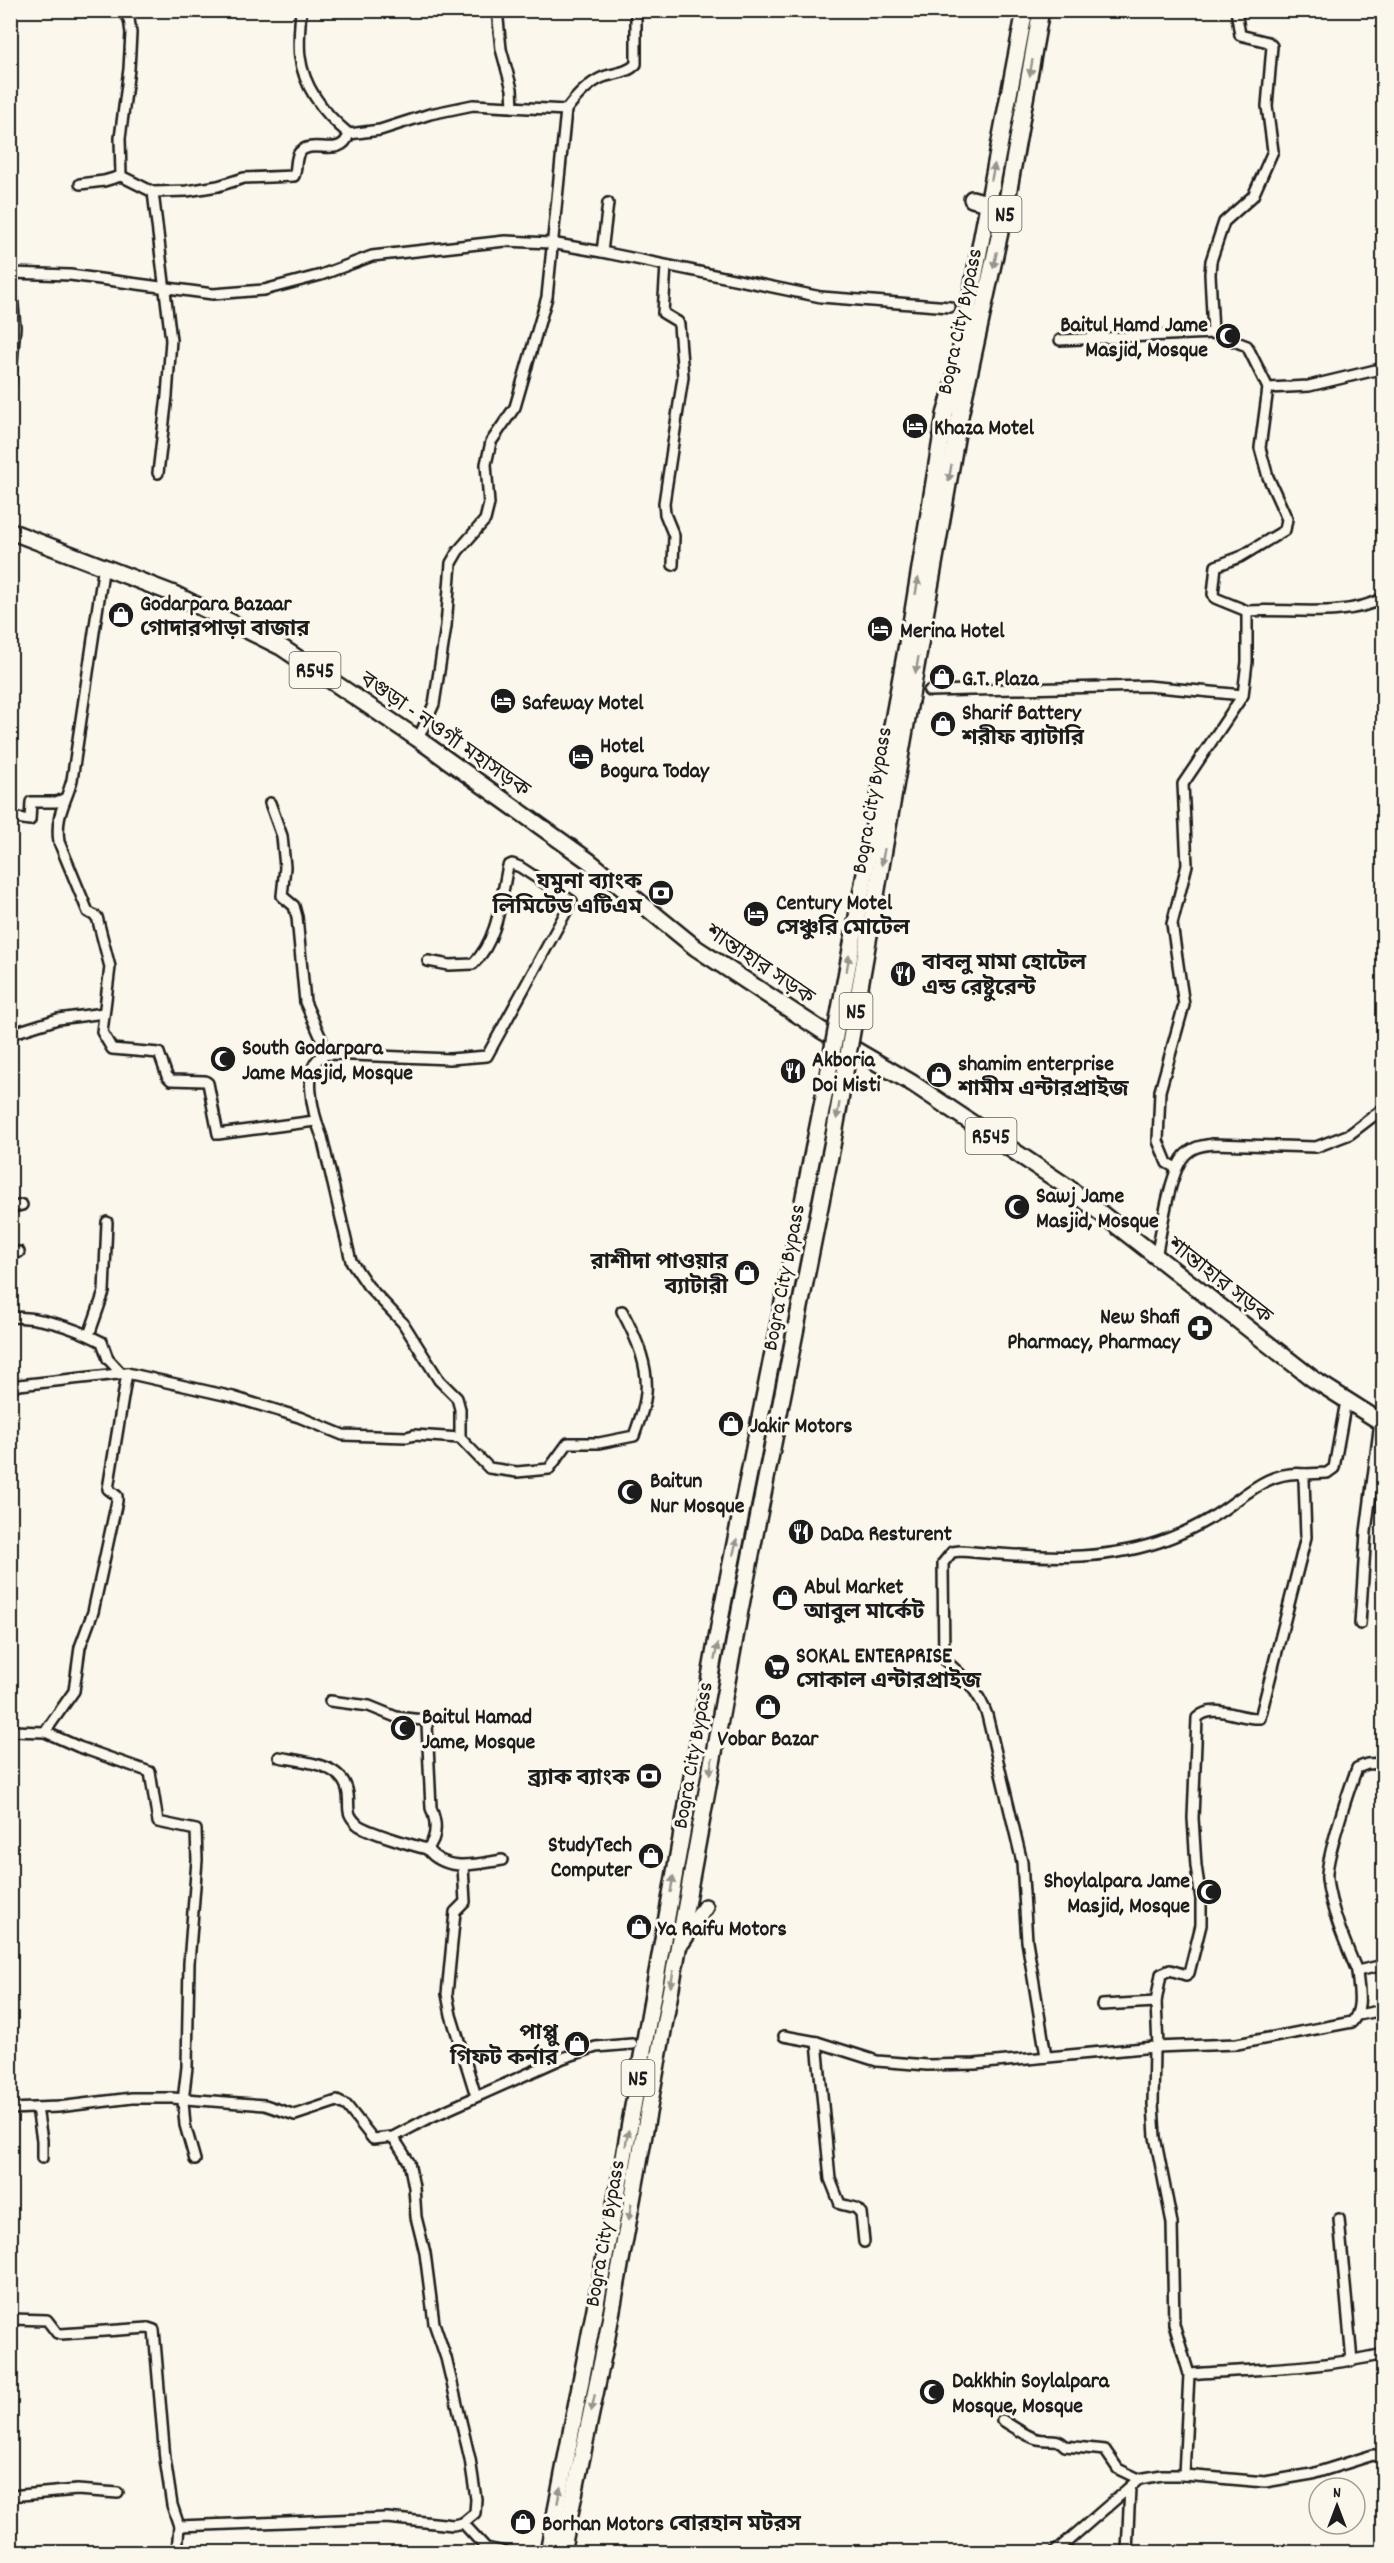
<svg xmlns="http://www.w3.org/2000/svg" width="1394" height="2563" font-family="Dekko,'Noto Sans Bengali',sans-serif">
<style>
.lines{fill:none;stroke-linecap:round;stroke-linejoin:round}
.minor-casing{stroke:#1c1c1c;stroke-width:14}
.primary-casing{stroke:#1c1c1c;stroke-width:20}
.trunk-casing{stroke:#1c1c1c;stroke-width:20}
.minor{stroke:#fbf7ec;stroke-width:9}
.primary{stroke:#fbf7ec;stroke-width:15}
.trunk{stroke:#fbf7ec;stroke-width:15}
.trunk-bridge-casing{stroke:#1c1c1c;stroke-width:20;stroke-linecap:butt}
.trunk-bridge{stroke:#fbf7ec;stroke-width:15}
.oneway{fill:#97948e}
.labels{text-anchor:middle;stroke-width:6;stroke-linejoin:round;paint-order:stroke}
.shield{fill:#fbf7ec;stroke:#5f5e5a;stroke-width:1.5}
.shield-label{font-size:21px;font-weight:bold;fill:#1c1c1c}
.street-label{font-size:22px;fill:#1c1c1c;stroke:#fbf7ec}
.poi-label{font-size:22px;font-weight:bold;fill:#1c1c1c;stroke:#fbf7ec;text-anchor:start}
</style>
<rect width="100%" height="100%" fill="#fbf7ec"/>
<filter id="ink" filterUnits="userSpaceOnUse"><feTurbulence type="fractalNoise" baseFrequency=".0167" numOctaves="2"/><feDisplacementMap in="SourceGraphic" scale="12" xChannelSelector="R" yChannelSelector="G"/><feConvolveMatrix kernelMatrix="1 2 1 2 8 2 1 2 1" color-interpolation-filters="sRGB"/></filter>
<g filter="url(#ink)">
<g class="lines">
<!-- minor casing -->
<g class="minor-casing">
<g id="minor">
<path d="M122,10L129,19L131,33L129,69L120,138L121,176L153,192L171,340L167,396L158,473"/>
<path d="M301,10C300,25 298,43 300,57C304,89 326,115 349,134"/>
<path d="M497,10L501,49L512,89L513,107"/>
<path d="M80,184L104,181L121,176"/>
<path d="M153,192L187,191L218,186L244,178L294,176C297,169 295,159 299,153C312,137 341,160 349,134L380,130L430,114L473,105L566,110"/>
<path d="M602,252L608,203"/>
<path d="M666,266L663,313L678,322L679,325L683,377L664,503L665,514L674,536L673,565"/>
<path d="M10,273L15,327L10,386"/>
<path d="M11,273L70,275L213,294L264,290L321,275L372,256L505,241L551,243L602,252L821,297L950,307"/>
<path d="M1213,333L1210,274L1211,261L1224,222L1253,196L1273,151L1267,106L1272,46L1268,42L1240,35L1236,10"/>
<path d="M1060,340L1213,333L1247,346L1268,388L1260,448L1268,477L1287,519L1285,530L1240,557L1216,566L1213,594L1215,598L1247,611V662L1243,695L1183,784L1187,865L1172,924L1184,1005L1160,1091L1158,1141L1167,1163L1176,1168"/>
<path d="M1268,388L1309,386L1384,368"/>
<path d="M104,565L72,780C66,803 55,815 59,842L88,912L97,917L110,967L102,1032L112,1049L159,1053L167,1076L171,1080L205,1081L208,1083L218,1134L315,1121"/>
<path d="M1247,611C1291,608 1343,619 1384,598"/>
<path d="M929,691L1147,686L1243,695"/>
<path d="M418,739L434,704L446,626L451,563L458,551L485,520L489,504L486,464L491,442L515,407L547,297L566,110C575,98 586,85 601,78C612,73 627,74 636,64V10"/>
<path d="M270,803L282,836L285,867L282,896L294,906L297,917L305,1002L328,1054"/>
<path d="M10,817L30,820L31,802H56L64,799"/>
<path d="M428,961L449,965L473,964C498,941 501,898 508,866L512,864L520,867L572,901L487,1056L450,1059L328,1054C298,1060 314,1117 322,1137L351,1261L368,1286L403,1323L439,1380L457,1398L460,1409V1438"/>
<path d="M10,1034L58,1019L104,1013"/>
<path d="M10,1208L22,1205"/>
<path d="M10,1255L19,1252"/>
<path d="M1156,1257C1161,1234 1170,1168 1186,1154C1194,1146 1202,1146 1212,1144L1316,1147L1350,1134L1384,1108"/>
<path d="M10,1317C43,1317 73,1327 102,1342L108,1359L121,1373"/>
<path d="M89,1335L104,1292L107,1222"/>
<path d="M10,1386L127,1373L233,1397L299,1417L343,1435L407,1437L414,1435L460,1438L489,1468L517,1472L549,1469L568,1443H599L634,1436C638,1424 643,1412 645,1400C651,1369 636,1337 622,1311"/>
<path d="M1360,1624L1366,1532L1380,1422"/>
<path d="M330,1701L369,1706L396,1717L423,1720L427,1724L431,1808C437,1823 438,1837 427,1849"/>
<path d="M10,1731L45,1732L79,1747L150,1772L158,1822L196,1830L197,1860L189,1963L187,2067L183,2101L185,2125L195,2160"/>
<path d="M45,1732L74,1691L80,1647L93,1612L117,1501V1496L108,1489L127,1373"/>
<path d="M279,1757C304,1762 344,1763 348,1794C350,1809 345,1812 357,1824C364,1831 415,1846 427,1849C446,1873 476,1864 502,1860"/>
<path d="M463,1866L465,1902L455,1912L447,1994L451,2015L476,2096"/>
<path d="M1357,1971C1346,1945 1330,1908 1327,1879C1325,1861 1349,1789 1357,1768L1367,1764L1384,1763"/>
<path d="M1102,2005L1156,2002"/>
<path d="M1358,2015L1384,2010"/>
<path d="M784,2036L817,2042L877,2061L927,2065L975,2064L1154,2047L1237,2044L1352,2022C1364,2008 1358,1988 1357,1971L1384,1965"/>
<path d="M817,2042L830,2179L840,2204L856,2208L861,2213L864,2242"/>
<path d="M1154,2047L1153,2104L1155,2137L1172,2223L1174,2324L1189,2374L1184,2475"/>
<path d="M1158,2047L1156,2002L1161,1974L1170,1970L1186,1975L1189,1973L1201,1925V1899L1196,1866L1193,1818L1197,1718C1213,1702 1241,1720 1260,1718L1306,1537L1304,1479L1305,1474L1327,1473L1334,1468L1346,1401"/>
<path d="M1046,2056L1027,1941L1022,1862L987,1715C979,1692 964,1675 944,1660L943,1563L952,1552L960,1551C1027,1556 1093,1564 1159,1542C1176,1536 1194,1528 1209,1519C1241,1501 1266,1469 1305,1474"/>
<path d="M37,2108L42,2140V2158"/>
<path d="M10,2109L58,2107L132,2098H172L265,2105L295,2115L337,2101L347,2106L373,2139L393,2137L431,2117L563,2058L596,2047L632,2044"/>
<path d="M393,2137L409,2162L414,2187L416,2217L425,2253L434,2323L446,2358L470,2459L476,2499L475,2513L463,2523"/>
<path d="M1339,2219L1352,2361"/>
<path d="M10,2319L47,2320L57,2333L61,2334L148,2328L154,2330L165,2459L172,2505L179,2526L177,2552"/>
<path d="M1189,2374C1254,2369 1319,2369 1384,2354"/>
<path d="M1002,2420C1013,2426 1025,2436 1037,2439C1049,2442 1056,2436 1065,2446L1105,2450L1118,2469L1139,2479"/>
<path d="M10,2496L77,2490L118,2493"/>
<path d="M179,2526L387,2518L453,2525L463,2523L486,2548L505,2552"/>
<path d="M1055,2552L1139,2479L1162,2475H1184L1265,2482L1312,2474L1373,2455L1384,2457"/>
<path d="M1127,2552L1130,2487"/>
</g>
</g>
<!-- primary casing -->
<g class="primary-casing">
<path id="primary" d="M10,531L174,594L281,647L418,739L589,861L696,948L821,1030L912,1083L1066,1186L1313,1379L1384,1424"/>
</g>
<!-- trunk casing -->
<g class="trunk-casing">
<g id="trunk">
<path d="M972,199L987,203"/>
<path d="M945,415L955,379L1025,10"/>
<path d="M960,416L1007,200L1041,10"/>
<path d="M682,1942L705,1907"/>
<path d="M548,2552L622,2168L723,1604"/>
<path d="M562,2552L607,2337L741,1605"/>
</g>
</g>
<!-- minor -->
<use href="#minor" class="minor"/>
<!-- primary -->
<use href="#primary" class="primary"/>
<!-- trunk -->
<use href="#trunk" class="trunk"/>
<!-- trunk-bridge casing -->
<g class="trunk-bridge-casing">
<g id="trunk-bridge">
<path d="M723,1604L825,1091L912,617L945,415"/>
<path d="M741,1605L832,1146L960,416"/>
</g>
</g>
<!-- trunk-bridge -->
<use href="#trunk-bridge" class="trunk-bridge"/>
</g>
<!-- one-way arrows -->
<defs><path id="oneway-solid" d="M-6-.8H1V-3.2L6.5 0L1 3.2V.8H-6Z" transform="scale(1.5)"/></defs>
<g class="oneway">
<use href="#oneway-solid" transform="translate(1031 68) rotate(100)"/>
<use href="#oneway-solid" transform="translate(993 172) rotate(-79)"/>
<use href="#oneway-solid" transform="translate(995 260) rotate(102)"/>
<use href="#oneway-solid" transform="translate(950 473) rotate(100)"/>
<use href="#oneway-solid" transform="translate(917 586) rotate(-80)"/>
<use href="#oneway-solid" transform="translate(917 665) rotate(100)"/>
<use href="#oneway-solid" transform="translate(883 857) rotate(100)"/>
<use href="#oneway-solid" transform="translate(848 963) rotate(-80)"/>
<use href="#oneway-solid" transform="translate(838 1111) rotate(100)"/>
<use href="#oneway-solid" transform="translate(735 1547) rotate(-78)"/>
<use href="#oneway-solid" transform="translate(716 1652) rotate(-79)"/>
<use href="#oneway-solid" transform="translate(711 1766) rotate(100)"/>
<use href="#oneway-solid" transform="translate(672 1884) rotate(-80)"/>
<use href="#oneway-solid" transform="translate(672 1979) rotate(100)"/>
<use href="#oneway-solid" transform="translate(627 2138) rotate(-80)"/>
<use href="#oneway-solid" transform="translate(630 2212) rotate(100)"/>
<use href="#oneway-solid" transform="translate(593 2403) rotate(102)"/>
<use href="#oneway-solid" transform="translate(559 2495) rotate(-79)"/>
</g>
</g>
<!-- icons -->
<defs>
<g id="mosque-disc" transform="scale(1.35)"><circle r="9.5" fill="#1c1c1c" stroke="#fbf7ec"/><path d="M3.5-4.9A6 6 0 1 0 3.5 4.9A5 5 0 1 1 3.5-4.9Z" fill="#fff"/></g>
<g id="hotel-disc" transform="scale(1.35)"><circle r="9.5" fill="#1c1c1c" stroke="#fbf7ec"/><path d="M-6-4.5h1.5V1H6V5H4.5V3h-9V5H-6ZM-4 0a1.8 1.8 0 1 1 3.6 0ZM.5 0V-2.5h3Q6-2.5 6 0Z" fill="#fff"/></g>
<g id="shop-disc" transform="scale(1.35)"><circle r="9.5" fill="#1c1c1c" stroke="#fbf7ec"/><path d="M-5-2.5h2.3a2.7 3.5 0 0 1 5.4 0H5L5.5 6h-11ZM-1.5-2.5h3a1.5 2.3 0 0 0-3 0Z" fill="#fff"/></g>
<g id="bank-disc" transform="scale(1.35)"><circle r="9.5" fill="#1c1c1c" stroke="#fbf7ec"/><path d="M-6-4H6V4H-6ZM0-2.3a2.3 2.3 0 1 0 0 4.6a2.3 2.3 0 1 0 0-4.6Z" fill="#fff"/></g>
<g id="restaurant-disc" transform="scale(1.35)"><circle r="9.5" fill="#1c1c1c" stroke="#fbf7ec"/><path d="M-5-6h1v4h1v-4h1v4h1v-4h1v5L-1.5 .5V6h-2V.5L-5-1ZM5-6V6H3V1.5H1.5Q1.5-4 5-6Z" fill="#fff"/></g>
<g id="pharmacy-disc" transform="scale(1.35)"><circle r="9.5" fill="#1c1c1c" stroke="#fbf7ec"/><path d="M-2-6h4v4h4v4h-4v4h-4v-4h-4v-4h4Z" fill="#fff"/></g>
<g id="supermarket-disc" transform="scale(1.35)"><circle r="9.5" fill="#1c1c1c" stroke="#fbf7ec"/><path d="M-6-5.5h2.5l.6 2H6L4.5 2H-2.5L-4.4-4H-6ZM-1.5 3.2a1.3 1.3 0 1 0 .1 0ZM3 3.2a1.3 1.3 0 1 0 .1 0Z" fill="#fff"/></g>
</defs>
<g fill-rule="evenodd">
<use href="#mosque-disc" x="1228" y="336"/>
<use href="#hotel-disc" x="915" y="426"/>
<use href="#shop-disc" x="121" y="615"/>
<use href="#hotel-disc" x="880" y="629"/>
<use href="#shop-disc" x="942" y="677"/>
<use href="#hotel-disc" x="503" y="701"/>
<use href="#shop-disc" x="943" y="724"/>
<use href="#hotel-disc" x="581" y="757"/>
<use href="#bank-disc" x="661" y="893"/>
<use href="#hotel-disc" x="756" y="914"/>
<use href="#restaurant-disc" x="903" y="974"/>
<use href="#mosque-disc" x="223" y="1059"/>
<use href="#restaurant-disc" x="793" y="1071"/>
<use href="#shop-disc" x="939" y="1075"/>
<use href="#mosque-disc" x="1017" y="1207"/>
<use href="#shop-disc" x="747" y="1273"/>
<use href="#pharmacy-disc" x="1200" y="1328"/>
<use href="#shop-disc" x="731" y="1424"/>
<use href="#mosque-disc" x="630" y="1492"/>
<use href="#restaurant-disc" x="801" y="1532"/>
<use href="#shop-disc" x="785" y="1598"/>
<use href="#supermarket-disc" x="777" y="1667"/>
<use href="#shop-disc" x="768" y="1707"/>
<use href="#mosque-disc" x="403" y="1728"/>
<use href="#bank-disc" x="649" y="1776"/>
<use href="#shop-disc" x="651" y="1856"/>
<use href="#mosque-disc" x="1209" y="1892"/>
<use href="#shop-disc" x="639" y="1927"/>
<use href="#shop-disc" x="577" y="2044"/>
<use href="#mosque-disc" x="932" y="2392"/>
<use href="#shop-disc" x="523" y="2522"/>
</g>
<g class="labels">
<!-- shield labels -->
<g class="shield">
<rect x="988.5" y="196" width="33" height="36" rx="4.5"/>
<rect x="289.5" y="652" width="51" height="36" rx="4.5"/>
<rect x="839.5" y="993" width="33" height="36" rx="4.5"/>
<rect x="965.5" y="1118" width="51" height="36" rx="4.5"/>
<rect x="621.5" y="2060" width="33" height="36" rx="4.5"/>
</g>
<g class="shield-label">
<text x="1005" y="221">N5</text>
<text x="315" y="677">R545</text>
<text x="856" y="1018">N5</text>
<text x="991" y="1143">R545</text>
<text x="638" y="2085">N5</text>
</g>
<!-- street labels -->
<g class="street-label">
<text transform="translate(958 321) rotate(-78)" y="8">Bogra City Bypass</text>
<text transform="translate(446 733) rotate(35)" y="8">বগুড়া - নওগাঁ মহাসড়ক</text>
<text transform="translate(870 800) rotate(-80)" y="8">Bogra City Bypass</text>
<text transform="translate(761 963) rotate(34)" y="8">শান্তাহার সড়ক</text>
<text transform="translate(782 1277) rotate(-79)" y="8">Bogra City Bypass</text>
<text transform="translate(1221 1279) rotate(38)" y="8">শান্তাহার সড়ক</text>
<text transform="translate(691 1755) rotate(-80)" y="8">Bogra City Bypass</text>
<text transform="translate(603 2233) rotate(-80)" y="8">Bogra City Bypass</text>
</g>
<!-- poi labels -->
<g class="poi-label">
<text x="1208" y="331" text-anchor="end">Baitul Hamd Jame<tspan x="1208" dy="25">Masjid, Mosque</tspan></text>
<text x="934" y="434">Khaza Motel</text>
<text x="140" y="610">Godarpara Bazaar<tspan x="140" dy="25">গোদারপাড়া বাজার</tspan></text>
<text x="900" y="637">Merina Hotel</text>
<text x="962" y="685">G.T. Plaza</text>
<text x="522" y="709">Safeway Motel</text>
<text x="962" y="719">Sharif Battery<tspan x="962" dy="25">শরীফ ব্যাটারি</tspan></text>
<text x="600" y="752">Hotel<tspan x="600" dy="25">Bogura Today</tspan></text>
<text x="642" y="888" text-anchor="end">যমুনা ব্যাংক<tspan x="642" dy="25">লিমিটেড এটিএম</tspan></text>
<text x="776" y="909">Century Motel<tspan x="776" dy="25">সেঞ্চুরি মোটেল</tspan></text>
<text x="922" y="969">বাবলু মামা হোটেল<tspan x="922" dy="25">এন্ড রেষ্টুরেন্ট</tspan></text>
<text x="242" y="1054">South Godarpara<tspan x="242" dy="25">Jame Masjid, Mosque</tspan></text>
<text x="812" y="1066">Akboria<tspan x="812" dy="25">Doi Misti</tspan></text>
<text x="958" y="1070">shamim enterprise<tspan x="958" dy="25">শামীম এন্টারপ্রাইজ</tspan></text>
<text x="1036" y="1202">Sawj Jame<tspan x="1036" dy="25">Masjid, Mosque</tspan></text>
<text x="728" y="1268" text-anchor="end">রাশীদা পাওয়ার<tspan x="728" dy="25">ব্যাটারী</tspan></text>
<text x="1180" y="1323" text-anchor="end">New Shafi<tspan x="1180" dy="25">Pharmacy, Pharmacy</tspan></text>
<text x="750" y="1432">Jakir Motors</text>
<text x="650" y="1487">Baitun<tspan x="650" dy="25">Nur Mosque</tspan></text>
<text x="820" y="1540">DaDa Resturent</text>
<text x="804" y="1593">Abul Market<tspan x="804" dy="25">আবুল মার্কেট</tspan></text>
<text x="796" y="1662">SOKAL ENTERPRISE<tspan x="796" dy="25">সোকাল এন্টারপ্রাইজ</tspan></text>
<text x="422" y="1723">Baitul Hamad<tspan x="422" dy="25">Jame, Mosque</tspan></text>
<text x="768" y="1745" text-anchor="middle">Vobar Bazar</text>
<text x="630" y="1784" text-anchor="end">ব্র্যাক ব্যাংক</text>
<text x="632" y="1851" text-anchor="end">StudyTech<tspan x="632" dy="25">Computer</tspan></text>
<text x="1190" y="1887" text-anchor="end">Shoylalpara Jame<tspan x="1190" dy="25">Masjid, Mosque</tspan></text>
<text x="658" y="1935">Ya Raifu Motors</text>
<text x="558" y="2039" text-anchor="end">পাপ্পু<tspan x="558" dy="25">গিফট কর্নার</tspan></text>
<text x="952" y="2387">Dakkhin Soylalpara<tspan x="952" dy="25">Mosque, Mosque</tspan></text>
<text x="542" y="2530">Borhan Motors বোরহান মটরস</text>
</g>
</g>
<!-- margin -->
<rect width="1394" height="2563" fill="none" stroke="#fbf7ec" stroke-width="36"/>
<rect x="18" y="18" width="1358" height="2527" fill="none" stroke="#1c1c1c" stroke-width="2" filter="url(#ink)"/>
<!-- north arrow -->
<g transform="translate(1337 2506)"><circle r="28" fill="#fbf7ec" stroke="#a29f99" stroke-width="1.5"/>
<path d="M0-4.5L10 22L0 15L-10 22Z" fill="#1c1c1c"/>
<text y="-9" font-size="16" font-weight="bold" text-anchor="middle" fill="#1c1c1c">N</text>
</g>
</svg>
